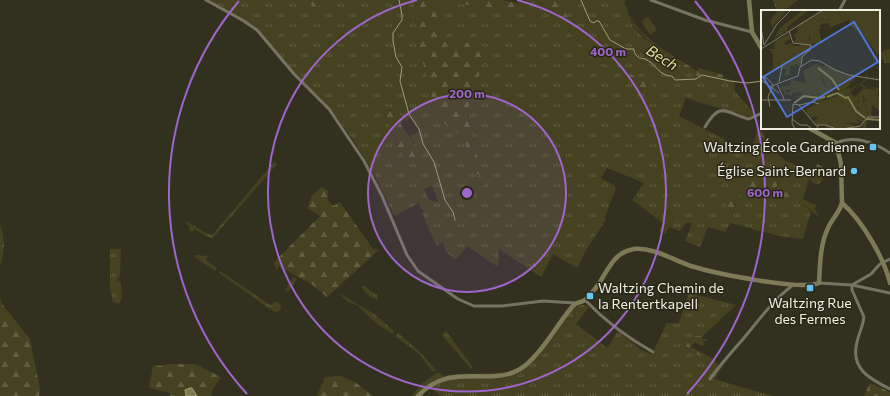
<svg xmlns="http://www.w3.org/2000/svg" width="890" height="396" font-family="Commissioner,sans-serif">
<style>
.grass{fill:url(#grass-tufts);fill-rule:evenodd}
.forest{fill:url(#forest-firs)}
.cemetery{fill:url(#cemetery-stones)}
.pitch{fill:#444220}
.water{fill:url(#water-waves);stroke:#a09e7b}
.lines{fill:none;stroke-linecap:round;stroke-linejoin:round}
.stream{stroke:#a09e7b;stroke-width:1}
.street{stroke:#757462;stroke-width:3}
.secondary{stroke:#7d7b57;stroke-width:4.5}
.ring{fill:none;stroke:#9e66ca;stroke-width:2}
.poi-dot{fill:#64c5ee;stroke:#282717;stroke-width:1.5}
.labels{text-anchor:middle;stroke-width:3;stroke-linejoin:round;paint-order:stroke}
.poi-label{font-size:14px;fill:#eeeee3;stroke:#282717;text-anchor:end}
.water-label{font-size:15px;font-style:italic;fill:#e1dc92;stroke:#282717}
.inset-river{fill:none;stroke:#7f7c4e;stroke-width:2}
.inset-road{fill:none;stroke:#7d7d6e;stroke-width:1}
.view{fill:#5176db;fill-opacity:0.15;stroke:#5176db;stroke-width:2}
.inset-edge{fill:none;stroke:#eeeee3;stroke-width:2}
.centre{fill:#9e66ca;stroke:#282717;stroke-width:2}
.ring-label{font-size:12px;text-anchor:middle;font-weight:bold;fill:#9e66ca;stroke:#282717;stroke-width:3;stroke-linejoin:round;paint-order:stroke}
</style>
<defs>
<pattern id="grass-tufts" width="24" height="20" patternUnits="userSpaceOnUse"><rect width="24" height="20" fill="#444220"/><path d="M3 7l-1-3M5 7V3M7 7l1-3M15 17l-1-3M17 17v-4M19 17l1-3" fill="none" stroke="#5f5e40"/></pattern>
<pattern id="forest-firs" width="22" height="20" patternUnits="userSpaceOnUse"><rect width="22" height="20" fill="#444220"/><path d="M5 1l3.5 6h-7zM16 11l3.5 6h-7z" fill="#5f5e40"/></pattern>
<pattern id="cemetery-stones" width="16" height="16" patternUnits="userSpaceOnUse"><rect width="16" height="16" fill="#444220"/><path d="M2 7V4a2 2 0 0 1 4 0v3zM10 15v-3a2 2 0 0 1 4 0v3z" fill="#5f5e40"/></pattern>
<pattern id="water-waves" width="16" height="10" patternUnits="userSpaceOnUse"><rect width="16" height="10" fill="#7f7c4e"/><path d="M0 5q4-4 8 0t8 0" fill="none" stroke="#66644a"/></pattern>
</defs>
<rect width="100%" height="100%" fill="#323120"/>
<!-- grass -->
<g class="grass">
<path d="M203,0H310L313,8L332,0H414L417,40L449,128L464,138L471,169L481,171L466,109L468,43L441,41L440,1L523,8L538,1L590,53L666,93L634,76L595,48L555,0H626L624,2C628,10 630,19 633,25C647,49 697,73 722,81L724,78L735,81L734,90L755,115C744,119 739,112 728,110C713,107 701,103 686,98L679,116L739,147L751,151L757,131L761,130L768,144L776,152L775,154L780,160L781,166L778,168L770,186L743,179L729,223L742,187L744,185C762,190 801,198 811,212L803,239L779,236L730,223L725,232L708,227L700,247L685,241L692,223L687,222L680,231L669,227L674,216L667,212L663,223L632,200L644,183L607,168L601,178L615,186V191L605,216L606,220L588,247L577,268L553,254L541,277L499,249L498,267L467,246L456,260L446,252L443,243H440L438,246L435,243L422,213L424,211L421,209L419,203L394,216C375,171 350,130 317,94L314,96L257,32L230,14ZM395,110L406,121L410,118L418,129L419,131L410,136L420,154L392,148L397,141L383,111ZM432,186L438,201L437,202L429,200L424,189Z"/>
<path d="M773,0H798L784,11H777Z"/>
<path d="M274,162L277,164L271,171L212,239L194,229L193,232L189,230L190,227L185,222L186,221L206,233L212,235Z"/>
<path d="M790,165L792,169L809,179L803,199L776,189L783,169L782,166Z"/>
<path d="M110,249H121L120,276L117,280L121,282L122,298L119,304L113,302L110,290Z"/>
<path d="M195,255L207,256L206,260L217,268L215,271L195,257Z"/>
<path d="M220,271L272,306L271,310L219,273Z"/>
<path d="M293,277L297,279L288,292L285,290Z"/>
<path d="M364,286L377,295L378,300L369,296L361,287Z"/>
<path d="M339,293L374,314L394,331L392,334L376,323L357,305L348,302Z"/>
<path d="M689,293L736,305L704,335L695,336L686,345V348C695,353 714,365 723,366L714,379L773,396H440L430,387L421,393L424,396H412L420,385L438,372L444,376C465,372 485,375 506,372C531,369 556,328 571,310C578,306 581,303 589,307L576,324L607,348L618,331L640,349L652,354L667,323H679Z"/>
<path d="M446,331L473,367L471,369L442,335Z"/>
<path d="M398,333L420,352L436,370L433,372L419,354L395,336Z"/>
</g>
<!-- forest -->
<g class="forest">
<path d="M310,0H332L312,8Z"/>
<path d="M414,0H501L518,3L527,0H555L595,48L634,76L668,94L645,90L624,78L590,53L538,1L523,8L502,10L441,1V41L468,43L486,47L473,101L466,110L481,171L479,175L484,179L486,184L480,189L475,185L479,175L471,169L464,138L449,128L436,113L417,40Z"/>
<path d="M630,15C643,41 673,55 697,71L699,68L723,75V80L693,75L654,47L634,26Z"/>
<path d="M890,49V63H885L882,59L879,58V53Z"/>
<path d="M395,110L405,119L400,123L421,154L418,160L408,161L401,155L404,151H394L392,148L397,141L383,111Z"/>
<path d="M776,152L784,160L812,172H815L817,164L823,167L819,175L823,178V181L816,185L809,179L791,169L790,165L782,166L783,169L776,188L816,205L815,209L819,216C813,213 811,210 807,207C793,198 760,189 744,185L742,187L729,223L723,224L722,219L736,182L743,179L770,185L778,168L781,166L779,164L780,160L775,154Z"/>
<path d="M321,187L329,191L327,198L333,206L340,202L373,249L379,250L327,297L311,284L278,266L277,271L274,264L278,258L320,216L307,208L312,196Z"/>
<path d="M0,224C5,239 5,250 0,266Z"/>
<path d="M0,296L2,304L30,339L40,389L39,396H0Z"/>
<circle cx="276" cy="307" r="5"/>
<path d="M704,335L702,339H707V342L703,340L704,345L701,346L695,342L690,347L709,356L718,364L717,366L686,348V345L695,336Z"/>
<path d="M174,364H195L221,377L214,387L211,396H197L192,388L185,392L186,396H170L172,393L149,388L153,366Z"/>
<path d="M341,376L355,382L373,396H317L325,377Z"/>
</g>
<!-- cemetery -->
<path class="cemetery" d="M870,383L890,392V396H864Z"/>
<!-- pitch -->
<g class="pitch">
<path d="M648,17L657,30L650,35L641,21Z"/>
<path d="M667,212L674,216L666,234L659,231Z"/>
</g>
<!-- water -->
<path class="water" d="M190,388H192L197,396H186L185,390Z"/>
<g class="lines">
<!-- stream -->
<g class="stream">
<path d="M399,0L402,15V20L393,33V41L396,57L402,67L400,81L409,114L419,129L423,144L434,162L445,200L453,212L455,220"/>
<path d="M581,0L590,21L594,23L596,21H599L610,40L626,49H634C634,52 635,54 636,55C639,59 642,58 645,59C655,63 660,77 672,76L675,80L696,79L702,75L730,81L747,83L762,81"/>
</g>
<!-- street -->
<g class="street">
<path d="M206,0L244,21L257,30L294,74L329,109L364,161L382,196L407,255L418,271L458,299L474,306H502L543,301L575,303"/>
<path d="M651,0L705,20L752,32"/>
<path d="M839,11L845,0"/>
<path d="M705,127C721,100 725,113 749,119L762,113"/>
<path d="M836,143C854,135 874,142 890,153"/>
<path d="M819,283L852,285L890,293"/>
<path d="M852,285V290L864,317C863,326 859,333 857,342C850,369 870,379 890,389"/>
<path d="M852,285L871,274L880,264L890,259"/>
<path d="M585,300C605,321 628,338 653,352"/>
<path d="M710,379C720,365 732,352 743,339C759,320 773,300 793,285"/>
</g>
<!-- secondary -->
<g class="secondary">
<path d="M749,0L752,32L762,49"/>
<path d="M842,203C862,220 884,258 890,283"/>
<path d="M418,396C453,358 495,392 527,364C546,347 556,326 572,307C575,302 580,303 585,300C588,297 592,292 595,289C607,274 612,252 634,249C653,247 673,260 691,266C714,273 800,291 819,283C820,265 820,245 828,228C832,219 839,213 842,203L841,164L836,143L809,128"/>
</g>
</g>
<!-- distance rings -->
<circle cx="467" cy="193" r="99" fill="#9e66ca" fill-opacity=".12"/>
<g class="ring">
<circle cx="467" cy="193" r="99"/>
<path d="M517 0A199 199 0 1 1 417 0"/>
<path d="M247 394A298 298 0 0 1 239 1M695 1A298 298 0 0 1 687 394"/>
</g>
<!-- markers -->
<g class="poi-dot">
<rect x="869" y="143" width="8" height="8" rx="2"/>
<circle cx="854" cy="171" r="4"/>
<rect x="806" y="284" width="8" height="8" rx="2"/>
<rect x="586" y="292" width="8" height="8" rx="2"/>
</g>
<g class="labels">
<!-- poi labels -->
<g class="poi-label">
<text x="865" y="152">Waltzing École Gardienne</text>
<text x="846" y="176">Église Saint-Bernard</text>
<text x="598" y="293" text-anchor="start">Waltzing Chemin de<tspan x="598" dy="16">la Rentertkapell</tspan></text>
<text x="810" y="308" text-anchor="middle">Waltzing Rue<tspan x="810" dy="16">des Fermes</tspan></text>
</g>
<!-- water labels -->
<g class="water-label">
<text transform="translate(662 58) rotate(32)" y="5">Bech</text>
</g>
</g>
<!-- overview -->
<g transform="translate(761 10)">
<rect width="119" height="119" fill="#323120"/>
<path d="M18,0H30L26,1L12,15L13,18L11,17L9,10ZM42,0H48L26,17L28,20L26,18V22L22,21L23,24L13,28L20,17ZM62,0H77L80,7L88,10L68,18V13L61,14L59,11L70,9L71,2L48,17V30L51,34L50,41L65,43L49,41L42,46L38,57V55L34,54V56H29V65L23,66L25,59L20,58L2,61L0,67V61L11,60L12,57V45L8,39H14L11,33L14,36L13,32L28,24L29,29L24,32V35L31,33L32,36H39L40,33L31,31L35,30L33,25L37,22L36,15ZM55,54L62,57L64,54L89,65H98L105,66L106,63V66L119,69L108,67L100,74L109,80L104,78L94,87L103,78L99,75L100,73L107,67L97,65L84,80L88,77L89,80L99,72L87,85L93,92L102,85V93L107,90L110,80H117L109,77L118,78L116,86L119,88V101L111,95L110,103L111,106L119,107L107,109L104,119L100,116L99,119H74L66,115L70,119H65V115L60,114L58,115L57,119L52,112L47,115L57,108L55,106L49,108L47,107L52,103L47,106L45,99L56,94L57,91L54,93L51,89L33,87L41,85L40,82L31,83V86L23,84V81L27,83L30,80L29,74L30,79L22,81L20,77L29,75L30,70L45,73L42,61ZM58,64L66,68L77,80L76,86L59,92L72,82L62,87L45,84L62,86L72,79L70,75L65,77ZM99,90V94H105L107,106L92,94ZM84,100L103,109L100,116L92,117V114L79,113V110L90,112V106Z" fill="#444220" fill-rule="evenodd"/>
<path d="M77,0H119V44H116L106,30L89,15L88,9L82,10ZM71,2L74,4L70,9L60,11L61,15H58L61,19H58L61,34L50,33L47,17L63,8L62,5ZM56,63H57L68,69L75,80L62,87L43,84L62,85L72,79L70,76L65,77L63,70ZM104,78L105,80L109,79H117L110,80L107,90L105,93L106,90L102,92L104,89L102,85L94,92L97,93L99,90V94L104,93L107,106L97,100L98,97L94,96L88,87L91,95L96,99L95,101L103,108L91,99L88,95L94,100L91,95L88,87L86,90L81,86L78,87L79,83L85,88L88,86L87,81L94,87ZM83,100H89L103,110L101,112L96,109L98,113H79V110L90,112V106Z" fill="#444220"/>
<path class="inset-river" d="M57,58L71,69L78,80M66,87L76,83L85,88L87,87L95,101L104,108M33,93L43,86L58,88L64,87M105,109L119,110"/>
<path class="inset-road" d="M0,17L3,35M28,21L32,33L50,35L49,40L41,47L40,57M3,35L16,14L30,0M0,39L62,0M0,67L6,68L12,75M0,70L18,83M18,72L21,57M16,74L23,89M8,77L37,66L39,57L51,50L59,51L74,60L88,65L119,70M0,90H30M32,94L38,95L58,119M32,94L31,113L34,119M38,95L52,92L58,94M9,97L7,87L12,76M31,109L39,115H46L51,119M56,115H65L75,119M81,119L99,116L107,107H119"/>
<path class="view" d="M93,12L117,52L26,107L2,67Z"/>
<rect width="119" height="119" class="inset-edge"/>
</g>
<circle cx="467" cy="193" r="6" class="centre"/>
<g class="ring-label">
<text x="608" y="56">400 m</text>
<text x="467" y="98">200 m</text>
<text x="765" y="197">600 m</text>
</g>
</svg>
